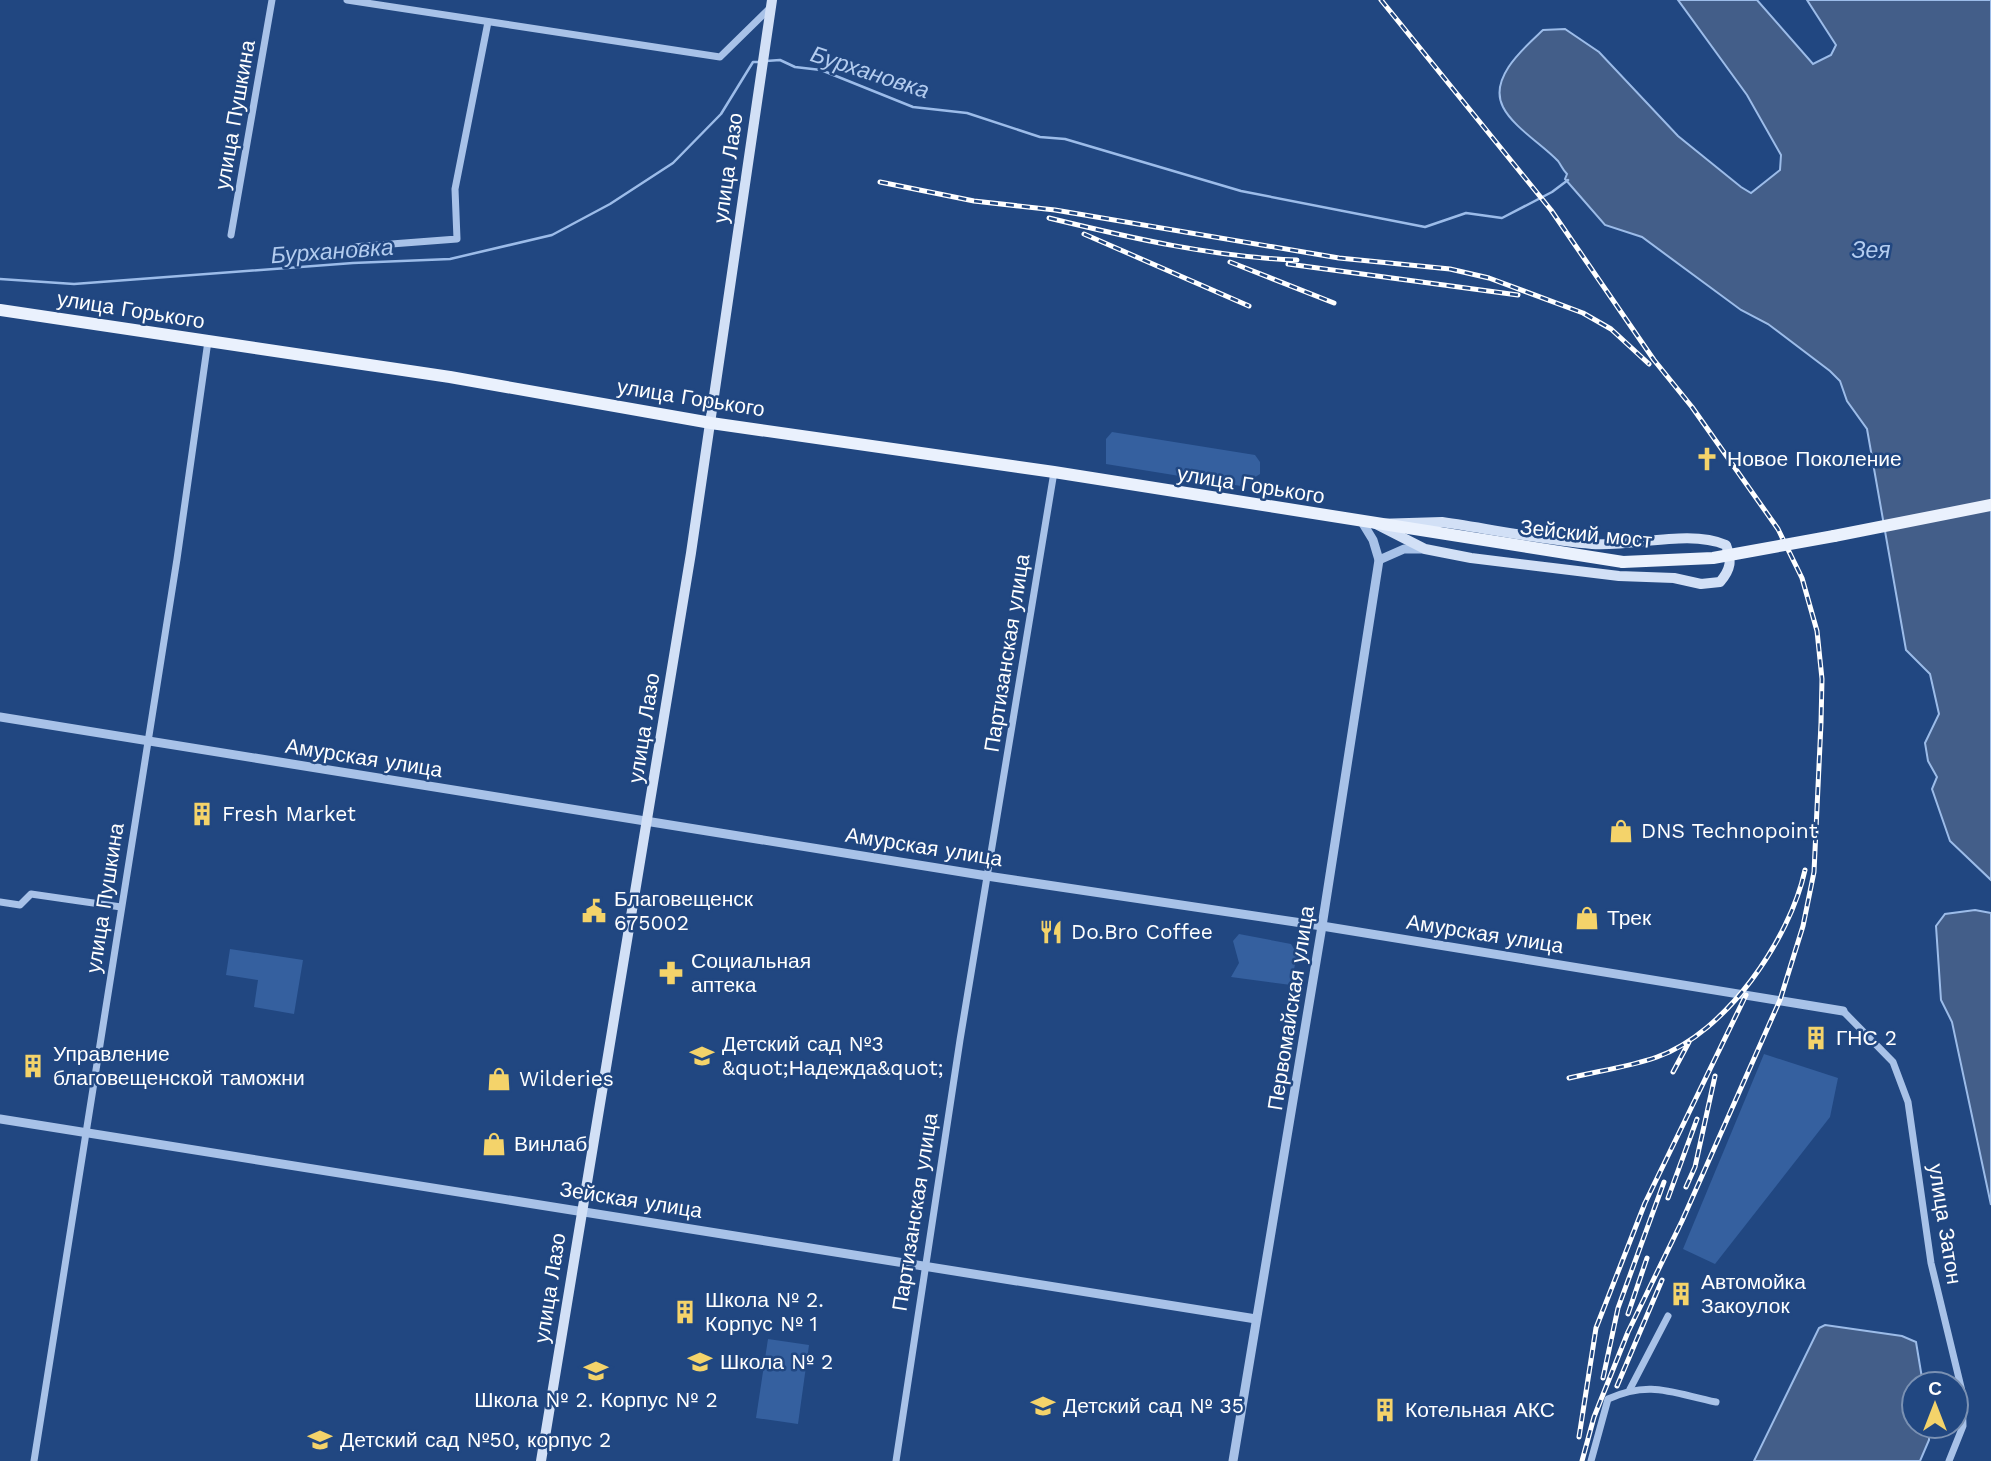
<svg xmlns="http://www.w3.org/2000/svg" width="1991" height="1461" font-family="'Work Sans',sans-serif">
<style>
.green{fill:#35609f}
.water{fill:#435e89;stroke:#9cbce9;stroke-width:2}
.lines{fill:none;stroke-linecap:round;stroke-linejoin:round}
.stream{stroke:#9cbce9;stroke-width:2.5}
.minor{stroke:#a8c2e8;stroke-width:7}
.tertiary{stroke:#a8c2e8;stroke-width:9}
.secondary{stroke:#d2e0f6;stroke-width:10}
.primary{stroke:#eaf1fd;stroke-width:12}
.rail-casing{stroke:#fff;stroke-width:5}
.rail{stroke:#214781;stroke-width:2.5;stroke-dasharray:8;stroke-linecap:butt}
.primary-bridge{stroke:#eaf1fd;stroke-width:12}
.labels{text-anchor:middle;stroke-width:5;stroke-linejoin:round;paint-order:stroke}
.street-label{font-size:21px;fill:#fff;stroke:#214781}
.poi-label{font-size:21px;fill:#fff;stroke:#214781;text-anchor:start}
.water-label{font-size:23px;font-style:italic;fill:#b3ccef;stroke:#214781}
</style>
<rect width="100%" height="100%" fill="#214781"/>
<!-- green -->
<g class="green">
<path d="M1112,432L1255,455L1260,462V474L1241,486L1106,464V439Z"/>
<path d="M1239,934L1291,944L1297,954L1291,985L1231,977L1239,963L1233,941Z"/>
<path d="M230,949L303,960L294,1014L254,1007L258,980L226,975Z"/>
<path d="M1764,1054L1838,1078L1830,1117L1715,1264L1683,1249Z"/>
<path d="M768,1339L809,1345L798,1424L756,1418Z"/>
</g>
<!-- water -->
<g class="water">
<path d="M1678,0H1757L1813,64L1831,55L1836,45L1807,0H1991V880L1950,841L1932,789L1937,777L1928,761L1925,743L1939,714L1930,674L1906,650L1867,429L1847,401L1840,381L1830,371L1768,324L1741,310L1642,237L1605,225L1565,179L1567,174C1563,170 1561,165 1558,161C1543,145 1513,127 1503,107C1488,78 1525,47 1543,30L1565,29L1599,52L1678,136L1741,187L1751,193L1780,170L1781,155L1747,95Z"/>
<path d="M1975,910L1991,913V1205L1952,1022L1941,1000L1936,926L1945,914Z"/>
<path d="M1825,1325L1902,1336L1916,1342L1923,1384H1914V1426H1929V1440L1920,1461H1754L1819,1328Z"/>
</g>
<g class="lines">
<!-- stream -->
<g class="stream">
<path d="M766,61L780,60L795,67L821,70L913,107L967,113L1040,137L1065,139L1241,191L1425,227L1466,213L1502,218L1552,192L1568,180"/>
<path d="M0,279L74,284L353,263L450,259L552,235L610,204L673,163L721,114L753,62H760"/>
</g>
<!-- minor -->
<g class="minor">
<path d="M347,0L720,57L771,7"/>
<path d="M231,235L272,0"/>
<path d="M352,247L457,239L455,189L488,22"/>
<path d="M0,902L20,905L31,894L121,907"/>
<path d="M1843,1011L1893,1062L1908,1102L1931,1263L1962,1391L1963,1426L1949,1461"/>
<path d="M1630,1389L1668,1316"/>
<path d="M34,1461L177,559L208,341"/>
<path d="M896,1461L960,1040L1054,472"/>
<path d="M1591,1461L1608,1399C1650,1380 1672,1393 1716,1402"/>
</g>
<!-- tertiary -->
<g class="tertiary">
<path d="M1379,560L1404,549H1424"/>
<path d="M0,717L987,876L1322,926L1843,1011"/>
<path d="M0,1119L1256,1319"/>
<path d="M1233,1461L1322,926L1379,560L1373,540L1362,522"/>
</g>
<!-- secondary -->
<g class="secondary">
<path d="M1442,522C1491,529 1542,540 1592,544C1634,547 1689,529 1726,545C1732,561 1731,569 1720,582L1701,584L1674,578L1619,576L1471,558L1425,549L1376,524Z"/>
<path d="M541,1461L691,553L772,0"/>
</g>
<!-- primary -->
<g class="primary">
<path d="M0,310L450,377L711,423L1054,472L1623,562"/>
<path d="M1834,536L1991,505"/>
</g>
<!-- rail casing -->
<g class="rail-casing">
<g id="rail">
<path d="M1381,0L1551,210L1654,360L1692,407L1778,529L1802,578L1817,631L1822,679L1821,723L1814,872L1803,926L1780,1000L1682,1221L1628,1332L1594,1417L1582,1461"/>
<path d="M880,182L974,201L1055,210L1339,258L1450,269L1489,278L1583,313L1611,329L1649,364"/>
<path d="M1049,218C1131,238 1213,257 1297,260"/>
<path d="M1084,234L1249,306"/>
<path d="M1230,262L1334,303"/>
<path d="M1288,264L1518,295"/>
<path d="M1673,1072L1689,1042"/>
<path d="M1569,1078C1598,1071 1629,1067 1657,1057C1726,1033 1790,939 1805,870"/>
<path d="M1686,1187L1695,1167L1715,1076"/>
<path d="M1668,1198L1697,1119"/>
<path d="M1628,1314L1647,1258"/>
<path d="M1603,1378L1618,1308L1664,1182"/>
<path d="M1617,1386L1662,1280"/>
<path d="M1579,1437L1596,1328L1645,1203L1746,995"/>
</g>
</g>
<!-- rail -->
<use href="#rail" class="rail"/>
<!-- primary-bridge -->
<path class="primary-bridge" d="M1623,562L1713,558L1834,536"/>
</g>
<!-- icons -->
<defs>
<g id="church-bare" transform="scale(1.89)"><path d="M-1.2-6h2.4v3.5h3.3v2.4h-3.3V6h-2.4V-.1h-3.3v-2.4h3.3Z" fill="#f4d36a" stroke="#214781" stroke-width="2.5" paint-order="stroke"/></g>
<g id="building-bare" transform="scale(1.89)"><path d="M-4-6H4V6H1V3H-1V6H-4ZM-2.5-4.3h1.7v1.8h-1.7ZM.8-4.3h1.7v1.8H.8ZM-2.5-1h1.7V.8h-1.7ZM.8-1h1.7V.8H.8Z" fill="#f4d36a" stroke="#214781" stroke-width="2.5" paint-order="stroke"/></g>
<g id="shop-bare" transform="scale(1.89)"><path d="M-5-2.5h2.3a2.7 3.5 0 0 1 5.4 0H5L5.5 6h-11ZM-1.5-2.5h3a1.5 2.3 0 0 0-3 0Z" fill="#f4d36a" stroke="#214781" stroke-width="2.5" paint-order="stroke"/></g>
<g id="civic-bare" transform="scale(1.89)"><path d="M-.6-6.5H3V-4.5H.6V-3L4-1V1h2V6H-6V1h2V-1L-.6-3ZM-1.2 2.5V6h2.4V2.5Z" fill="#f4d36a" stroke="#214781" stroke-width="2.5" paint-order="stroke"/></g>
<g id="restaurant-bare" transform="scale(1.89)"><path d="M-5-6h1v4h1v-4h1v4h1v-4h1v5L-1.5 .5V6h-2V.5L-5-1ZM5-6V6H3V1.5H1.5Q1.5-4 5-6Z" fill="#f4d36a" stroke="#214781" stroke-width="2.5" paint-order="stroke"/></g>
<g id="pharmacy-bare" transform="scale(1.89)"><path d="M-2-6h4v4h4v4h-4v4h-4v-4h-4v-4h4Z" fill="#f4d36a" stroke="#214781" stroke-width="2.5" paint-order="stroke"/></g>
<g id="school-bare" transform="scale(1.89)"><path d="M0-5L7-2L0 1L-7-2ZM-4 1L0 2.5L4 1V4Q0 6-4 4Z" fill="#f4d36a" stroke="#214781" stroke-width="2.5" paint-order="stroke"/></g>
</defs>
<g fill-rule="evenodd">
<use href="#church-bare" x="1707" y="459"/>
<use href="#building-bare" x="202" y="814"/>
<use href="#shop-bare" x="1621" y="831"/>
<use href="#civic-bare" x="594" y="911"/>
<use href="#shop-bare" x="1587" y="918"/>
<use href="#restaurant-bare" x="1051" y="932"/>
<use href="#pharmacy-bare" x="671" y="973"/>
<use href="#building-bare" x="1816" y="1038"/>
<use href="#school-bare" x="702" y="1056"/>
<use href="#building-bare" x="33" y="1066"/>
<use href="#shop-bare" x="499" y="1079"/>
<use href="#shop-bare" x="494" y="1144"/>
<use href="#building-bare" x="1681" y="1294"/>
<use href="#building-bare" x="685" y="1312"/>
<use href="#school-bare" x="700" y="1362"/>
<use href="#school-bare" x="596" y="1371"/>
<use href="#school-bare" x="1043" y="1406"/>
<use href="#building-bare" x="1385" y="1410"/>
<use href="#school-bare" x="320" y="1440"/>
</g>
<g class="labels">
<!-- street labels -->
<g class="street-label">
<text transform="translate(235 115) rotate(-80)" y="7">улица Пушкина</text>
<text transform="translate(728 168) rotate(-82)" y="7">улица Лазо</text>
<text transform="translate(131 310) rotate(9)" y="7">улица Горького</text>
<text transform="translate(691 398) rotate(9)" y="7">улица Горького</text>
<text transform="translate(1251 485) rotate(9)" y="7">улица Горького</text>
<text transform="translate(1586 534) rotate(6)" y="7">Зейский мост</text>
<text transform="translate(1007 653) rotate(-81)" y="7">Партизанская улица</text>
<text transform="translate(644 728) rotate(-81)" y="7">улица Лазо</text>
<text transform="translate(364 758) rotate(9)" y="7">Амурская улица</text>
<text transform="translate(924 847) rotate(9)" y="7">Амурская улица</text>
<text transform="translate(105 898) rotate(-81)" y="7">улица Пушкина</text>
<text transform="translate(1485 934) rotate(9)" y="7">Амурская улица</text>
<text transform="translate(1291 1008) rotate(-81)" y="7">Первомайская улица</text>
<text transform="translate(631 1200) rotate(9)" y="7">Зейская улица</text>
<text transform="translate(915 1212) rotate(-81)" y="7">Партизанская улица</text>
<text transform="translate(1945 1224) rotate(81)" y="7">улица Затон</text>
<text transform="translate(550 1288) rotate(-81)" y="7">улица Лазо</text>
</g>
<!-- poi labels -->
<g class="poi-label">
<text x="1727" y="466">Новое Поколение</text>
<text x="222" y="821">Fresh Market</text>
<text x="1641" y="838">DNS Technopoint</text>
<text x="614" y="906">Благовещенск<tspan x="614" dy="24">675002</tspan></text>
<text x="1607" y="925">Трек</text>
<text x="1071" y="939">Do.Bro Coffee</text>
<text x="691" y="968">Социальная<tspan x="691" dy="24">аптека</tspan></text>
<text x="1836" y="1045">ГНС 2</text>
<text x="722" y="1051">Детский сад №3<tspan x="722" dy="24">&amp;quot;Надежда&amp;quot;</tspan></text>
<text x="53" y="1061">Управление<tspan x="53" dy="24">благовещенской таможни</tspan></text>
<text x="519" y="1086">Wilderies</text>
<text x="514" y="1151">Винлаб</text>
<text x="1701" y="1289">Автомойка<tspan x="1701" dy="24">Закоулок</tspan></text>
<text x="705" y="1307">Школа № 2.<tspan x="705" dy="24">Корпус № 1</tspan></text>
<text x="720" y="1369">Школа № 2</text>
<text x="596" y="1407" text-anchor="middle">Школа № 2. Корпус № 2</text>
<text x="1063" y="1413">Детский сад № 35</text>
<text x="1405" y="1417">Котельная АКС</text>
<text x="340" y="1447">Детский сад №50, корпус 2</text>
</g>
<!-- water labels -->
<g class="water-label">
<text transform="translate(870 72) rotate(18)" y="8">Бурхановка</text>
<text x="1871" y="258">Зея</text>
<text transform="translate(332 251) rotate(-4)" y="8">Бурхановка</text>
</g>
</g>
<!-- north arrow -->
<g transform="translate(1935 1405)"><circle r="33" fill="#214781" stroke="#7a91b3" stroke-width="2"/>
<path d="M0-5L12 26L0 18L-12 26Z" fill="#f4d36a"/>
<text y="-10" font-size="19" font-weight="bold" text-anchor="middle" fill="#ffffff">С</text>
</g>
</svg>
